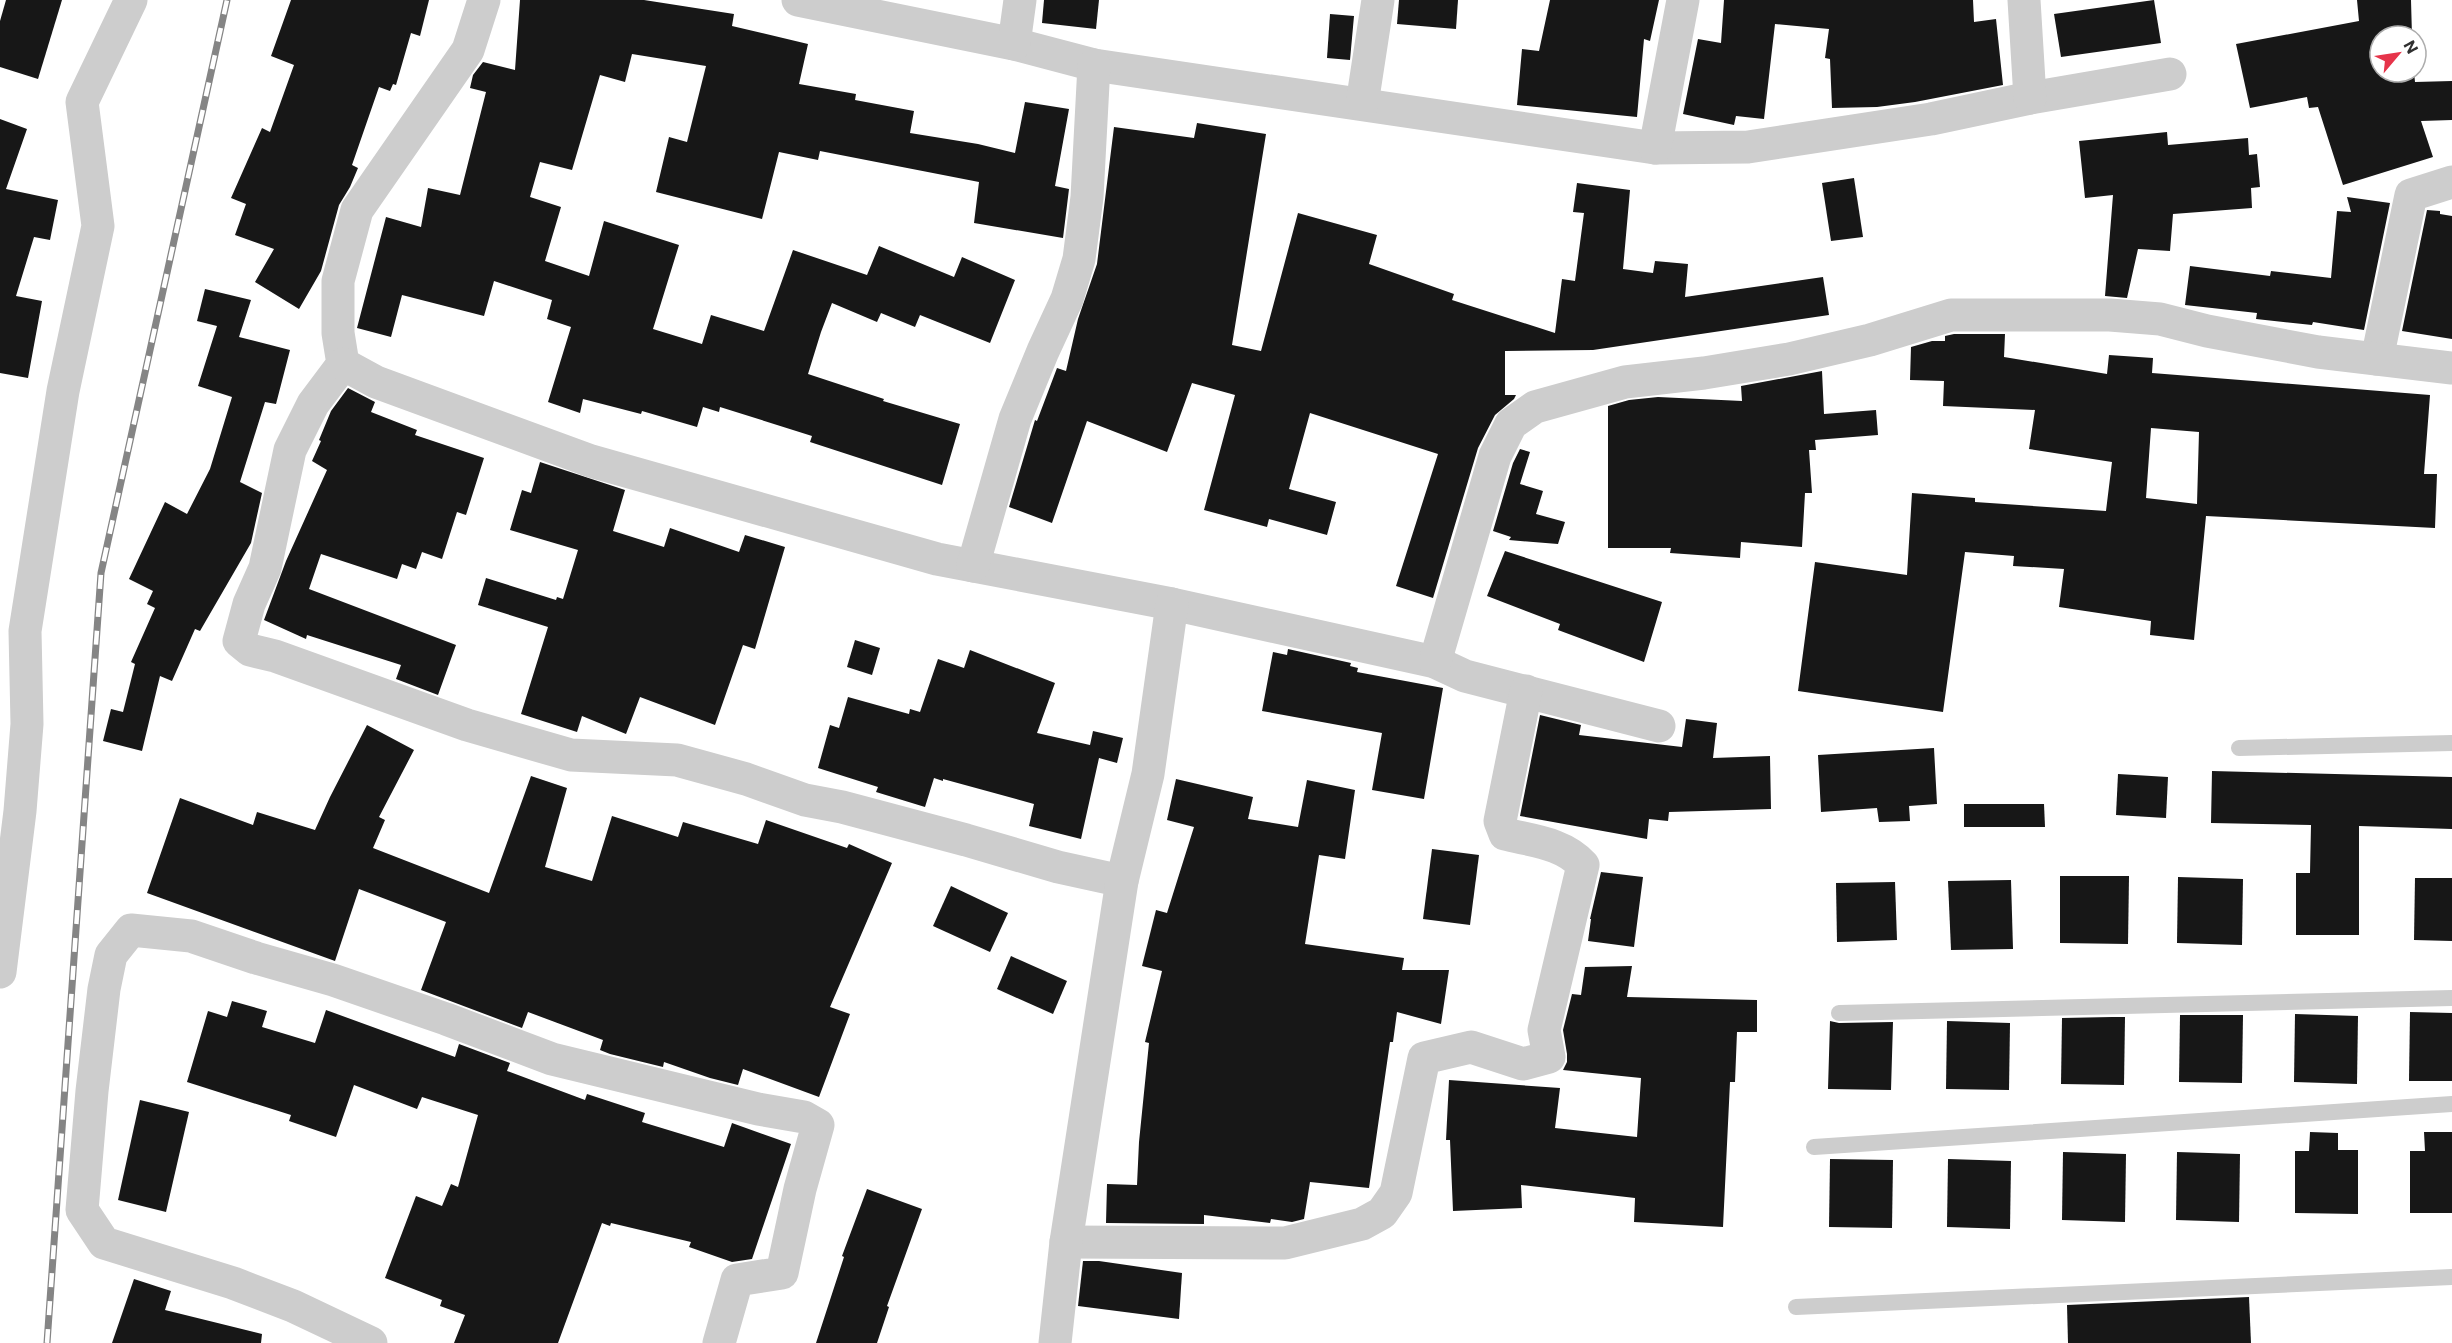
<svg xmlns="http://www.w3.org/2000/svg" width="2452" height="1343" font-family="Commissioner,sans-serif">
<style>
.building{fill:#171717;fill-rule:evenodd}
.lines{fill:none;stroke-linecap:round;stroke-linejoin:round}
.service{stroke:#cdcdcd;stroke-width:16}
.minor{stroke:#cdcdcd;stroke-width:33}
.rail-casing{stroke:#858585;stroke-width:7}
.rail{stroke:#fff;stroke-width:4.5;stroke-dasharray:14;stroke-linecap:butt}
</style>
<rect width="100%" height="100%" fill="#fff"/>
<!-- building -->
<g class="building">
<path d="M6,0H62L38,79L0,67V21Z"/>
<path d="M291,0H429L420,36L411,33L396,85L393,84L390,91L379,87L352,165L358,168L350,187L339,205L321,271L299,309L255,282L274,249L235,235L246,204L231,198L262,128L270,132L294,65L271,56Z"/>
<path d="M520,0H644L734,14L732,26L808,44L799,84L856,94L855,100L914,111L910,133L978,144L1015,153L1025,102L1069,109L1055,186L1069,189L1063,238L974,223L979,182L820,151L818,160L779,152L762,219L656,192L669,137L687,142L706,66L632,54L625,82L600,75L572,170L540,162L530,197L561,207L545,261L589,276L604,221L679,245L653,329L702,344L711,315L764,331L793,250L867,275L879,246L954,277L962,257L1015,280L990,343L920,315L915,327L881,313L877,322L832,303L821,332L808,374L884,399L883,401L960,424L942,485L810,442L812,436L720,407L719,412L703,407L697,427L642,411L641,414L583,399L580,413L548,402L571,327L547,319L552,300L494,281L484,316L402,295L391,337L357,328L386,217L421,227L428,188L460,195L486,92L470,88L473,75L483,62L515,70Z"/>
<path d="M1044,0H1099L1096,29L1042,23Z"/>
<path d="M1399,0H1458L1456,29L1397,24Z"/>
<path d="M1550,0H1659L1650,41L1644,39L1637,117L1517,105L1522,49L1539,51Z"/>
<path d="M1724,0H1973L1974,22L1996,19L2003,85L1915,102L1877,107L1832,108L1830,59L1825,58L1829,29L1775,24L1764,119L1736,116L1734,125L1683,114L1698,39L1721,43Z"/>
<path d="M2154,0L2161,43L2061,57L2054,14Z"/>
<path d="M2357,0H2411L2412,36H2380V72H2414L2415,82L2452,81V120L2421,121L2433,157L2343,185L2318,107L2309,108L2307,97L2250,108L2236,44L2359,21Z"/>
<path d="M1330,14L1354,16L1350,60L1327,58Z"/>
<path d="M0,119L27,129L6,189L58,200L50,240L34,237L16,296L42,301L28,378L0,373Z"/>
<path d="M1197,123L1266,134L1232,345L1261,351L1298,213L1377,235L1369,264L1454,294L1452,300L1555,333L1562,279L1575,281L1584,213L1573,212L1577,183L1630,190L1623,269L1653,273L1655,261L1688,264L1685,297L1823,277L1829,315L1593,350L1505,351V395H1516L1514,399L1495,415L1478,448L1433,598L1396,586L1438,454L1310,413L1289,489L1336,502L1327,535L1269,519L1267,527L1204,510L1235,395L1192,383L1167,452L1087,421L1052,523L1009,507L1035,420L1037,421L1057,368L1066,371L1078,319L1097,264L1114,127L1194,138Z"/>
<path d="M2167,132L2168,145L2248,138L2249,155L2257,154L2260,187L2251,188L2252,208L2173,214L2170,251L2138,249L2127,298L2105,296L2113,195L2085,198L2079,141Z"/>
<path d="M1854,178L1863,237L1831,241L1822,183Z"/>
<path d="M2347,197L2390,203L2364,330L2313,322L2312,325L2256,319L2257,313L2185,305L2190,266L2270,276L2271,271L2331,278L2337,211L2351,212Z"/>
<path d="M2427,210L2440,211V214L2452,216V339L2402,331Z"/>
<path d="M205,289L251,300L239,337L290,350L276,404L265,402L240,482L262,493L251,543L200,631L195,629L172,681L160,676L142,751L103,741L111,709L123,712L135,664L131,662L155,608L147,604L153,591L129,579L165,502L187,514L210,469L232,397L198,386L217,326L197,321Z"/>
<path d="M1954,334H2005L2004,357L2107,374L2109,355L2153,358L2152,373L2430,395L2424,474H2437L2435,528L2206,516L2194,640L2150,635L2151,621L2059,607L2064,569L2013,566L2014,556L1965,552L1943,712L1798,691L1815,562L1907,575L1912,493L1975,498V502L2106,511L2112,462L2029,449L2035,410L1943,406L1944,381L1910,380L1911,347L1932,341H1945V336ZM2151,428L2199,432L2197,504L2146,498Z"/>
<path d="M1822,371L1824,414L1876,410L1878,435L1815,440L1816,450H1809L1812,493H1805L1802,547L1741,542L1740,558L1670,553L1671,548H1608V406L1629,400L1658,397L1742,401L1741,386Z"/>
<path d="M348,388L375,402L371,412L417,430L415,435L484,458L466,515L457,512L442,559L422,552L416,569L402,564L397,579L321,554L309,589L456,645L438,695L396,679L401,665L307,635L306,639L264,620L286,561L327,470L312,461L321,441L319,440L331,411Z"/>
<path d="M1520,449L1530,452L1520,484L1543,491L1536,514L1565,522L1558,544L1509,540L1511,537L1493,531L1513,463Z"/>
<path d="M540,462L625,490L613,531L664,547L670,528L739,552L745,535L785,547L755,649L743,645L715,725L640,697L626,734L582,716L577,732L521,714L548,627L478,605L486,578L556,600L557,597L563,599L578,550L510,530L522,490L531,493Z"/>
<path d="M1505,551L1662,602L1644,662L1558,630L1560,624L1487,596Z"/>
<path d="M855,640L880,648L872,675L847,667Z"/>
<path d="M1288,649L1351,663L1350,666L1358,668L1357,672L1443,688L1424,799L1372,790L1382,733L1262,711L1273,652L1287,655Z"/>
<path d="M970,650L1055,683L1037,733L1090,745L1093,731L1123,738L1117,763L1099,758L1081,839L1029,826L1034,804L943,779V781L934,778L925,807L876,792L878,787L818,768L830,725L839,728L848,697L909,714L910,709L920,712L938,659L964,668Z"/>
<path d="M1540,715L1581,725L1579,735L1682,747L1686,719L1717,723L1713,758L1770,756L1771,809L1669,812L1668,821L1649,819L1647,839L1520,816Z"/>
<path d="M367,725L414,750L379,817L385,820L373,848L489,893L531,776L567,788L545,867L592,881L612,816L678,837L683,822L758,844L766,820L847,848L849,844L892,863L830,1007L850,1014L819,1097L743,1069L738,1085L710,1078L664,1062L663,1067L610,1054L600,1050L603,1040L528,1012L522,1028L421,990L446,922L359,889L335,961L147,893L180,798L253,825L257,812L315,830L330,797Z"/>
<path d="M1934,748L1937,804L1909,806L1910,821L1879,822L1877,808L1821,812L1818,755Z"/>
<path d="M2212,771L2452,777V829L2359,826V935H2296V873H2310L2311,825L2211,823Z"/>
<path d="M2118,774L2168,777L2166,818L2116,815Z"/>
<path d="M1176,779L1253,797L1248,819L1298,827L1307,780L1355,790L1345,859L1319,855L1305,944L1404,958L1402,970H1449L1441,1024L1397,1012L1393,1042H1390L1369,1188L1310,1182L1304,1219L1292,1222L1271,1219L1270,1223L1204,1215V1224L1106,1223L1107,1184L1137,1185L1139,1142L1149,1043L1145,1042L1162,971L1142,966L1156,910L1167,913L1194,827L1167,820Z"/>
<path d="M1964,804H2044L2045,827H1964Z"/>
<path d="M1432,849L1479,855L1470,925L1423,919Z"/>
<path d="M1601,872L1643,877L1634,947L1588,941L1591,919H1590Z"/>
<path d="M2060,876H2129L2128,944L2060,943Z"/>
<path d="M2178,877L2243,879L2242,945L2177,943Z"/>
<path d="M2415,878H2452V941L2414,940Z"/>
<path d="M2011,880L2013,949L1951,950L1948,881Z"/>
<path d="M1895,882L1897,940L1837,942L1836,883Z"/>
<path d="M951,886L1008,913L990,952L933,926Z"/>
<path d="M1011,956L1067,981L1053,1014L997,989Z"/>
<path d="M1632,966L1627,997L1757,1000V1032H1737L1735,1082H1730L1723,1227L1634,1222L1635,1198L1521,1185L1522,1208L1453,1211L1450,1140H1446L1449,1080L1560,1088L1555,1128L1637,1137L1641,1078L1563,1070L1567,1062V1054L1563,1030L1572,994L1581,995L1585,967Z"/>
<path d="M232,1001L267,1011L262,1027L315,1043L326,1010L455,1057L459,1044L510,1063L507,1071L585,1100L587,1094L645,1113L642,1122L724,1147L732,1123L791,1144L752,1259L732,1262L689,1247L691,1242L611,1223L610,1226L602,1223L558,1343H454L465,1315L440,1306L442,1300L385,1278L416,1196L442,1206L451,1184L458,1187L478,1115L422,1097L417,1109L354,1085L336,1137L289,1121L291,1115L187,1082L208,1011L227,1017Z"/>
<path d="M2410,1012L2452,1013V1081H2409Z"/>
<path d="M2295,1014L2358,1016L2357,1084L2294,1082Z"/>
<path d="M2180,1015H2243L2242,1083L2179,1082Z"/>
<path d="M2112,1017H2125L2124,1085L2061,1084L2062,1018Z"/>
<path d="M1830,1021L1839,1023L1893,1022L1891,1090L1828,1089Z"/>
<path d="M1947,1021L2010,1023L2009,1090L1946,1089Z"/>
<path d="M140,1100L189,1112L166,1212L118,1200Z"/>
<path d="M2310,1132L2338,1133V1150H2358V1214L2295,1213V1151H2309Z"/>
<path d="M2424,1132H2452V1213H2410V1151H2425Z"/>
<path d="M2063,1152L2126,1154L2125,1222L2062,1220Z"/>
<path d="M2177,1152L2240,1154L2239,1222L2176,1220Z"/>
<path d="M1830,1159L1893,1160L1892,1228L1829,1227Z"/>
<path d="M1948,1159L2011,1161L2010,1229L1947,1227Z"/>
<path d="M867,1189L922,1209L887,1306L889,1307L877,1343H816L844,1257L842,1256Z"/>
<path d="M1083,1261H1099L1182,1273L1179,1319L1078,1306Z"/>
<path d="M134,1279L171,1291L165,1310L262,1334L261,1343H112Z"/>
<path d="M2249,1297L2251,1343H2068L2067,1305Z"/>
</g>
<g class="lines">
<!-- service -->
<g class="service">
<path d="M2239,748L2452,743"/>
<path d="M1839,1013L2452,998"/>
<path d="M1814,1147L2452,1104"/>
<path d="M1796,1307L2452,1277"/>
</g>
<!-- minor -->
<g class="minor">
<path d="M484,0L468,50L357,210L338,281V333L343,364L313,404L290,450L265,568L249,604L239,641L250,650L275,656L467,725L571,755L677,760L746,779L805,800L842,807L966,840L1058,867L1122,881"/>
<path d="M798,0L1014,44L1094,65L1655,148L1748,147L1931,119L2030,98L2170,74"/>
<path d="M2024,0L2030,98"/>
<path d="M1014,44L1020,0"/>
<path d="M1362,104L1378,0"/>
<path d="M1655,148L1683,0"/>
<path d="M2377,359L2411,195L2452,182"/>
<path d="M343,364L376,382L591,461L937,559L1172,604L1435,662L1465,676L1659,726"/>
<path d="M973,566L1015,419L1043,351L1067,299L1079,259L1087,197L1094,65"/>
<path d="M1435,662L1495,456L1511,424L1535,407L1625,382L1704,373L1789,359L1870,340L1951,315H2110L2160,319L2207,331L2318,352L2452,368"/>
<path d="M0,972L20,811L27,724L25,631L63,391L98,226L82,102L131,0"/>
<path d="M1066,1242L1285,1243L1362,1224L1382,1213L1396,1193L1424,1058L1471,1047L1523,1064L1549,1057L1544,1030L1583,865C1563,843 1533,841 1505,834L1500,821L1526,691"/>
<path d="M371,1343L293,1306L233,1283L104,1243L82,1210L92,1091L104,989L111,955L131,930L191,936L256,958L333,980L446,1019L552,1059L758,1109L804,1117L818,1125L800,1189L782,1273L737,1280L719,1343"/>
<path d="M1055,1343L1066,1242L1122,881L1148,774L1172,604"/>
</g>
<!-- rail casing -->
<g class="rail-casing">
<path id="rail" d="M47,1343L101,573L227,0"/>
</g>
<!-- rail -->
<use href="#rail" class="rail"/>
</g>
<!-- north arrow -->
<g transform="translate(2398 54) rotate(61)"><circle r="28" fill="#ffffff" stroke="#acacac" stroke-width="1.5"/>
<path d="M0-4.5L10 22L0 15L-10 22Z" fill="#e6344a"/>
<text y="-9" font-size="16" font-weight="bold" text-anchor="middle" fill="#303030">N</text>
</g>
</svg>
